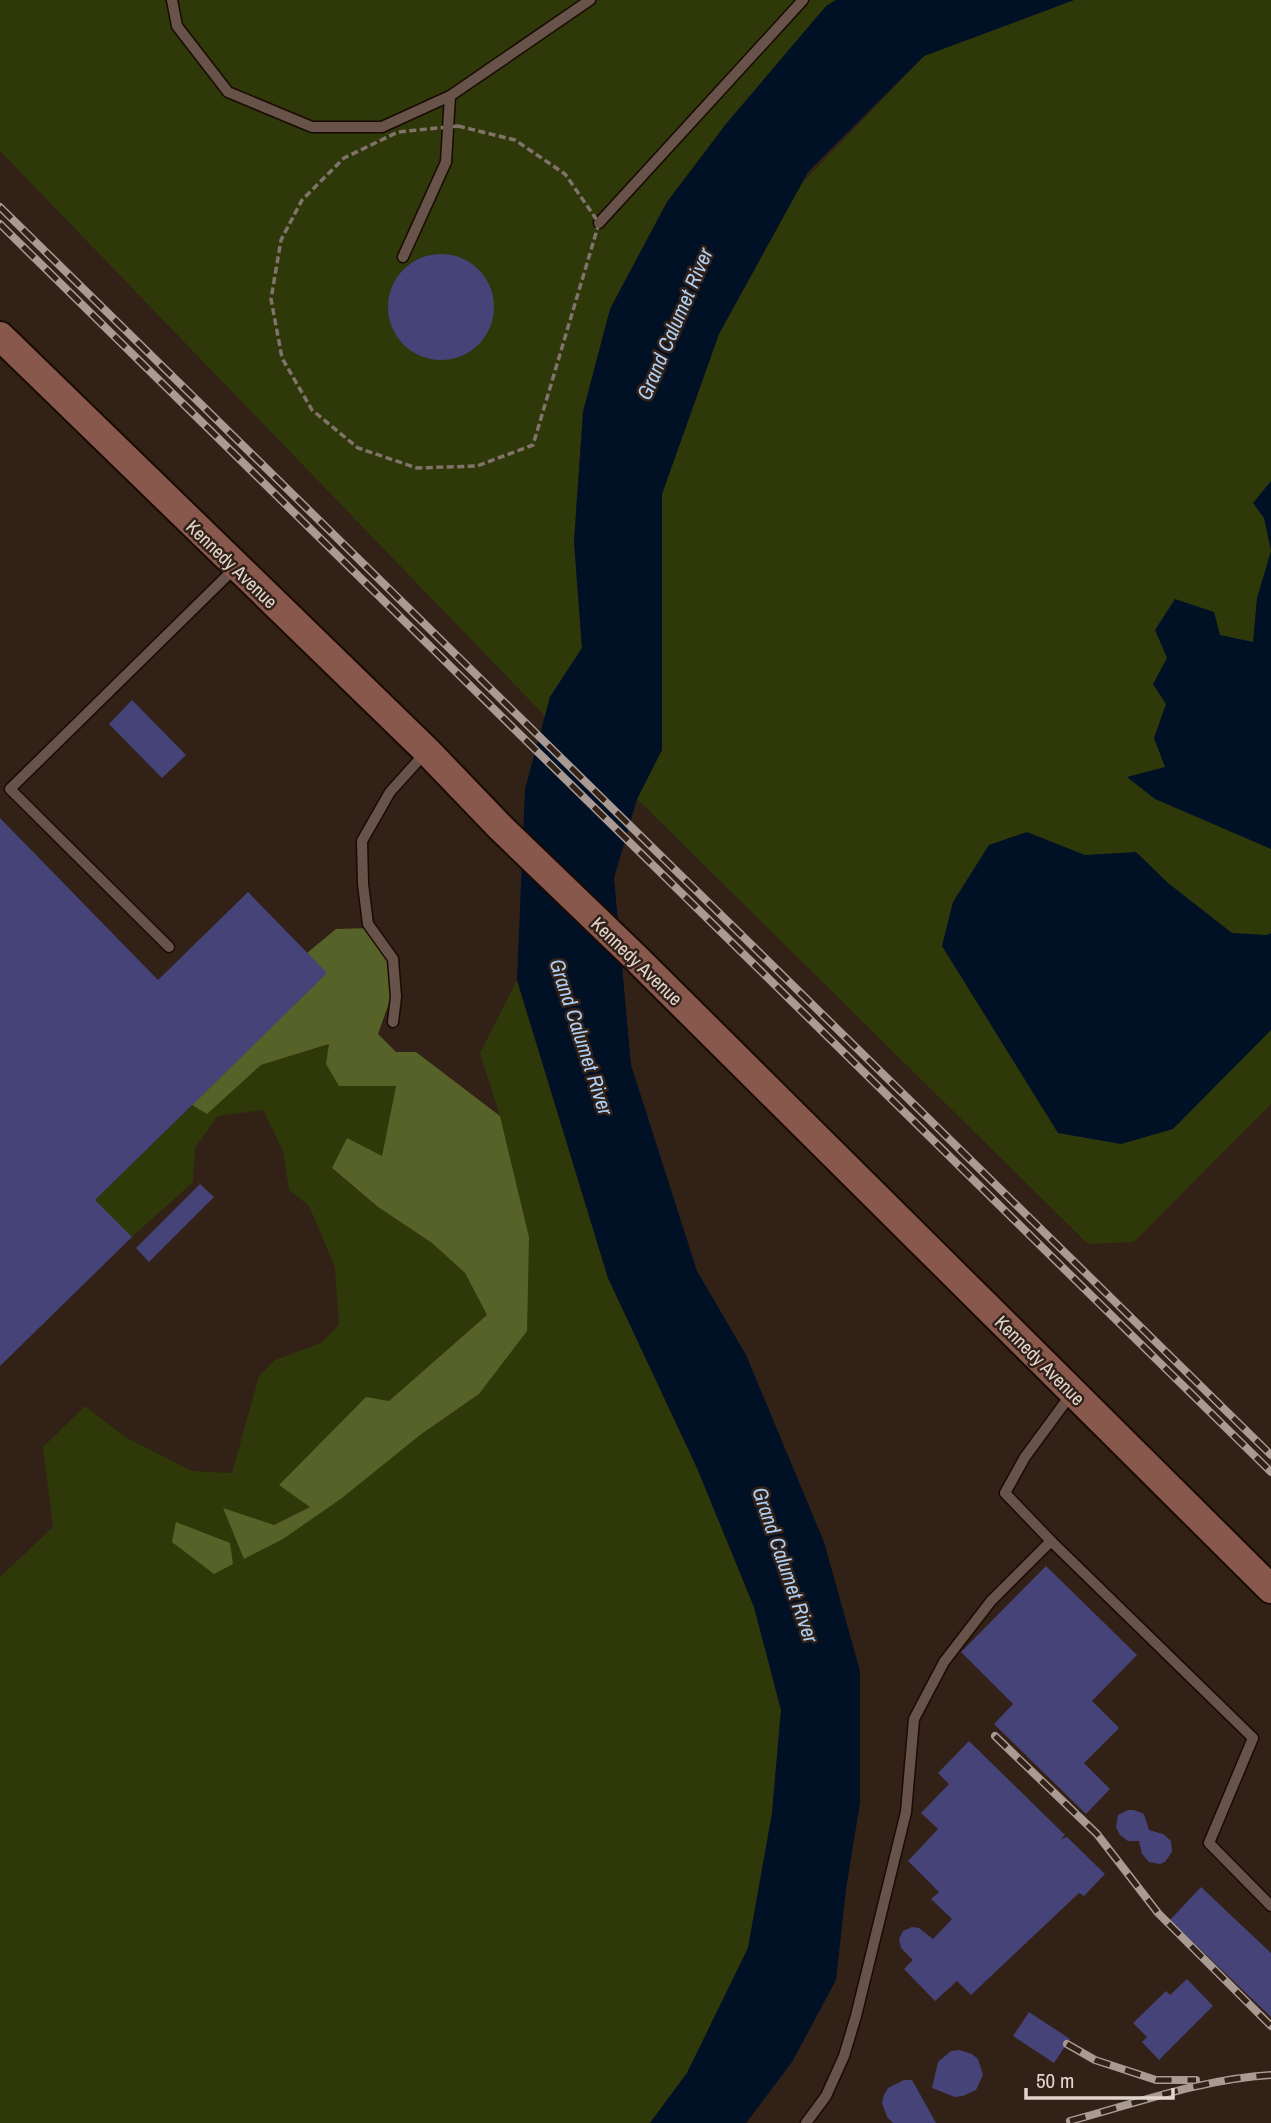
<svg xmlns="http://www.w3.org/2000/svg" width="1271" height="2123" font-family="'Archivo Narrow',sans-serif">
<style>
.green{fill:#2f3809}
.forest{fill:#566227}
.water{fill:#001025}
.building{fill:#454377}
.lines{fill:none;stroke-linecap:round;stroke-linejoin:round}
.service-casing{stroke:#190a03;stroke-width:13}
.secondary-casing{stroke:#190a03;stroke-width:32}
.path{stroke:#81736a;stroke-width:3.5;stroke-dasharray:7 3.5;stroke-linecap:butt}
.service{stroke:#675349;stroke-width:10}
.secondary{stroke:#88584d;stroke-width:28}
.rail-casing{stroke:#a99b93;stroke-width:8}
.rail{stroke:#322117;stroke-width:5;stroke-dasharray:16;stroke-linecap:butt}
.labels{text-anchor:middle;stroke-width:5;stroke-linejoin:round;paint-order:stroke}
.street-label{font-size:19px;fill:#e1d5ce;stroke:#322117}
.water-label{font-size:21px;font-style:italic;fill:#acd0f8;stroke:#322117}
</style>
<rect width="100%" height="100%" fill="#322117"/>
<!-- green -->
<g class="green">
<path d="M0,0H836L826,7L726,124L667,202L610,309L583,412L574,542L582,648L550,697L545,716L0,151Z"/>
<path d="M1074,0H1271V1104L1134,1242L1088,1244L637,799L662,749V494L719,334L802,183L924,56Z"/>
<path d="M517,980L608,1278L697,1468L754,1607L781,1710L772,1813L748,1948L687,2073L650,2123H0V1577L53,1527L43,1447L85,1406L125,1437L192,1471L232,1473L259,1376L275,1360L321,1343L339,1325L335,1267L309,1206L289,1190L283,1151L263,1110L218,1116L195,1148L193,1182L132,1237L95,1200L192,1105L207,1113L261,1065L330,1044L396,1086L382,1156L332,1169L378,1207L432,1243L465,1273L487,1315L389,1401L279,1485L311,1506L274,1525L243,1558L479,1394L529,1237L500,1116L480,1053Z"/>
</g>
<!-- forest -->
<g class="forest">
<path d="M371,928L389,952L393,992L378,1034L396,1052H416L500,1116L529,1237L527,1331L479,1394L420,1435L342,1498L283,1539L244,1559L223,1508L274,1525L310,1507L279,1485L366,1397L389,1401L487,1315L465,1273L432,1243L378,1207L332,1168L347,1138L382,1156L396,1086H339L326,1064L329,1044L261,1065L207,1114L192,1105L326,973L307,953L336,929Z"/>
<path d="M176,1522L230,1543L233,1564L214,1574L172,1542Z"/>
</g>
<!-- water -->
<g class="water">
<path d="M836,0H1074L924,56L808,172L719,334L662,494V750L637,799L614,878L631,1065L697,1271L746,1355L824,1542L860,1671V1803L846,1889L836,1980L792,2062L746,2123H650L687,2073L748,1948L772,1813L781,1710L754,1607L697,1468L608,1278L517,980L525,789L550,697L582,648L574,542L583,412L610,309L667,202L726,124L826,6Z"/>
<path d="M1271,481V551L1264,518L1253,503Z"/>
<path d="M1271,551V849L1155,799L1127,777L1165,767L1154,738L1166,704L1153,684L1167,658L1155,630L1175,599L1214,612L1220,635L1253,642L1257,598Z"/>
<path d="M1027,832L1085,855L1136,852L1168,883L1232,933L1267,935L1271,933V1030L1173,1129L1121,1144L1058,1133L942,946L953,902L989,845Z"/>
</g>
<!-- building -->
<g class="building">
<circle cx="441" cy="307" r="53"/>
<path d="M132,700L186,755L162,778L109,724Z"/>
<path d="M0,818L158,980L248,892L327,973L95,1200L132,1237L0,1366Z"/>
<path d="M200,1184L214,1197L149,1262L136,1248Z"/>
<path d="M1046,1566L1137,1655L1092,1701L1119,1728L1084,1763L1110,1789L1086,1814L994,1724L1013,1704L961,1652Z"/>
<path d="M969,1741L1065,1835L1061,1839L1067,1837L1105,1874L1084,1896L1079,1893L971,1995L957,1981L935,2001L904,1969L913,1960L901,1948L899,1939L903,1931L912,1927L919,1928L933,1939L952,1919L931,1899L939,1892L908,1861L938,1829L921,1813L949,1784L938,1773Z"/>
<path d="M1128,1810H1134L1144,1814L1149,1830L1163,1834L1171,1841L1172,1852L1165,1862L1160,1864L1149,1862L1142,1854L1139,1841H1128L1120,1835L1116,1827L1118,1815Z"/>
<path d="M1201,1887L1271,1953V2017L1170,1920Z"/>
<path d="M1187,1979L1213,2006L1159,2060L1142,2042L1147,2037L1133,2023L1166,1991L1170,1995Z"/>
<path d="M1029,2012L1070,2039L1054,2063L1013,2036Z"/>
<path d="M959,2050L972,2054L978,2059L983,2075L976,2090L963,2096L955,2097L932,2088L938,2062L951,2051Z"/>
<path d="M904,2080H912L936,2123H893L887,2117L882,2103L884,2095L888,2088Z"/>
</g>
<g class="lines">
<!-- service casing -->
<g class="service-casing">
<g id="service">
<path d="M172,0L177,26L228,92L312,127H382L450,96L590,0"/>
<path d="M599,223L803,0"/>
<path d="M403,257L446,162L450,96"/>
<path d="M169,947L10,789L235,568"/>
<path d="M393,1022L396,997L393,959L368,924L363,884L362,841L390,792L426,752"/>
<path d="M1051,1541L1253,1738L1209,1843L1271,1906"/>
<path d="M806,2123L826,2096L844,2056L856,2016L906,1812L914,1719L944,1662L991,1601L1051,1541L1005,1493L1025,1457L1072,1393"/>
</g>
</g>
<!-- secondary casing -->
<g class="secondary-casing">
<path id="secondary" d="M0,336L427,751L501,828L635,957L1271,1589"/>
</g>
<!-- path -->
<path class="path" d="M458,126L515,140L565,174L599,223L533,445L477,466L417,468L358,448L312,410L282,358L271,299L281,240L302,200L344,158L398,132Z"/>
<!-- service -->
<use href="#service" class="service"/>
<!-- secondary -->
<use href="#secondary" class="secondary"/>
<!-- rail casing -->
<g class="rail-casing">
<g id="rail">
<path d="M0,207L1271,1455"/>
<path d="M0,224L1271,1472"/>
<path d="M995,1736L1097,1834L1158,1913L1271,2026"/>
<path d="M1067,2044L1095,2060L1156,2080H1196"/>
<path d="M1070,2121C1137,2103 1202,2079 1271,2075"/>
</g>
</g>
<!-- rail -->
<use href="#rail" class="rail"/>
</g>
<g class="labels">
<!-- street labels -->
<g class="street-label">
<text transform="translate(232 564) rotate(44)" y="7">Kennedy Avenue</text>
<text transform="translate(637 961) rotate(44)" y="7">Kennedy Avenue</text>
<text transform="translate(1040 1360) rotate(45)" y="7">Kennedy Avenue</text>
</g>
<!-- water labels -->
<g class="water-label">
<text transform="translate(675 324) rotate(-67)" y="7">Grand Calumet River</text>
<text transform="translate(581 1037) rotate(72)" y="7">Grand Calumet River</text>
<text transform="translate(785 1565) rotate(71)" y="7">Grand Calumet River</text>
</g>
</g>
<!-- scale -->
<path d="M1026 2088v10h147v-10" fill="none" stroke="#e1d5ce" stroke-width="3.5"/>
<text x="1036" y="2088" font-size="21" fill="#e1d5ce" stroke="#322117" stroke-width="5" paint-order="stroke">50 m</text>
</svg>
